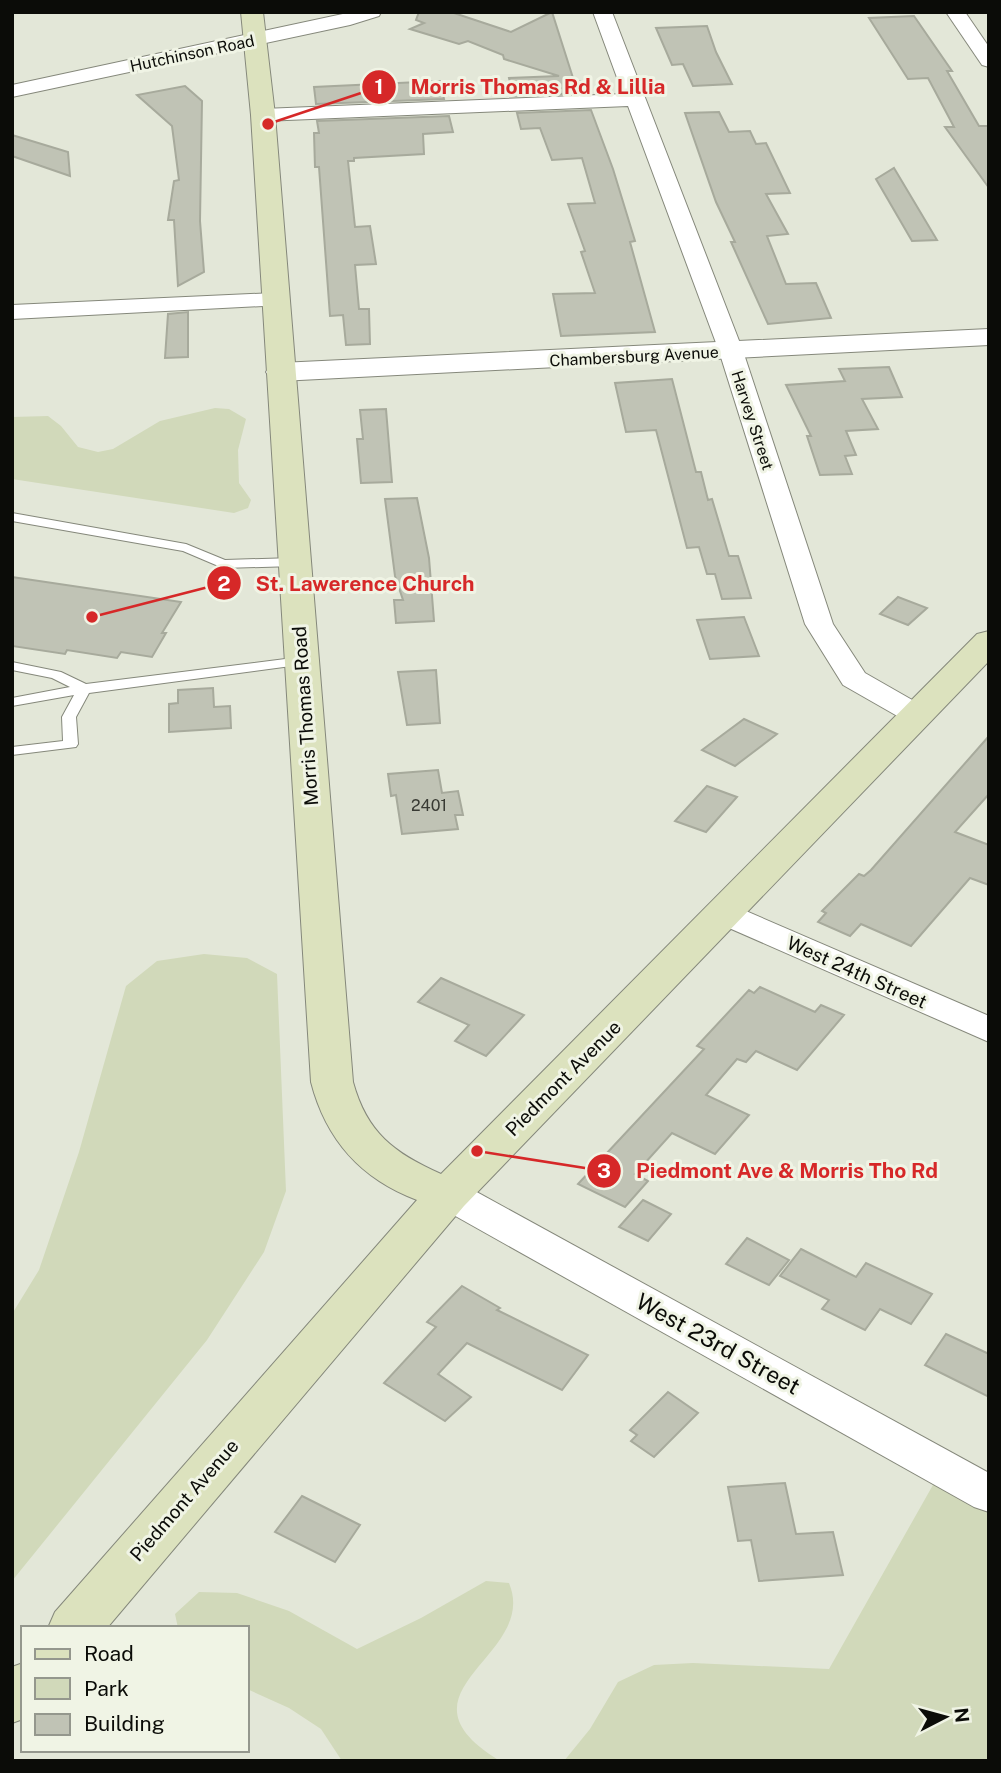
<svg xmlns="http://www.w3.org/2000/svg" width="1001" height="1773" font-family="'Public Sans',sans-serif">
<style>
.green{fill:#d1d9ba}
.building{fill:#c0c3b5;stroke:#a7aa9c;stroke-width:2}
.lines{fill:none;stroke-linecap:round;stroke-linejoin:round}
.service-casing{stroke:#85887b;stroke-width:2}
.minor-casing{stroke:#85887b;stroke-width:2}
.tertiary-casing{stroke:#85887b;stroke-width:2}
.secondary-casing{stroke:#85887b;stroke-width:2}
.service{fill:#fff;fill-rule:evenodd}
.minor{fill:#fff;fill-rule:evenodd}
.tertiary{fill:#fff;fill-rule:evenodd}
.secondary{fill:#dce2be;fill-rule:evenodd}
.labels{text-anchor:middle;stroke-width:6;stroke-linejoin:round;paint-order:stroke}
.far-street-label{font-size:16px;fill:#0b0c08;stroke:#f0f4e5}
.number-label{font-size:16px;fill:#383a33}
.street-label{font-size:19px;fill:#0b0c08;stroke:#f0f4e5}
.near-street-label{font-size:23px;fill:#0b0c08;stroke:#f0f4e5}
.leader{fill:none;stroke:#d62828;stroke-width:2.5}
.callout-dot{fill:#d62828;stroke:#f0f4e5;stroke-width:2.5}
.mark-label{font-size:21px;text-anchor:middle;font-weight:bold;fill:#fff}
.callout-label{font-size:21px;text-anchor:middle;font-weight:bold;fill:#d62828;stroke:#f0f4e5;stroke-width:6;stroke-linejoin:round;paint-order:stroke}
</style>
<rect width="100%" height="100%" fill="#e3e7d8"/>
<!-- green -->
<g class="green">
<path d="M215,408L229,409L246,419L238,450L239,483L251,500L248,508L234,513L12,479V417L48,416L61,426L78,447L98,452L113,449L160,421Z"/>
<path d="M204,954L247,958L277,974L286,1191L264,1252L207,1340L12,1581V1314L39,1270L79,1152L126,986L157,961Z"/>
<path d="M942,1469L989,1494V1761H564L590,1729L618,1682L654,1665L693,1663L829,1669Z"/>
<path d="M486,1581L509,1583C540,1657 385,1691 500,1761H342L321,1729L289,1708L247,1689V1628H178L175,1614L199,1592L237,1593L289,1611L357,1649L421,1618Z"/>
</g>
<!-- building -->
<g class="building">
<path d="M419,12H451L511,32L552,12L574,81H582L585,93L513,96L509,78L559,76L504,59L503,55L468,41L459,44L410,29L424,23L416,20Z"/>
<path d="M914,16L952,71H947L979,126H989V188L945,127H954L928,78L908,79L869,18Z"/>
<path d="M707,26L716,52L732,84L693,86L683,64L672,65L656,28Z"/>
<path d="M440,81L444,99L316,104L314,87Z"/>
<path d="M185,86L202,101L200,221L204,272L178,286L174,220H168L174,181L179,180L172,126L137,95Z"/>
<path d="M591,110L613,169L635,241L630,242L655,332L561,336L553,294L595,293L581,252L585,251L568,204L595,203L582,158L552,160L540,128L521,129L517,113Z"/>
<path d="M719,112L729,132L750,131L756,144L766,143L790,193L766,194L788,234L767,236L786,284L816,283L831,318L768,324L731,242H735L716,202L685,113Z"/>
<path d="M449,116L453,132L423,134L424,154L354,158V161H348L355,227L370,226L376,264L355,265L359,309H369L370,344L346,345L343,315L330,316L319,167H315L314,133H319L317,121Z"/>
<path d="M12,135L68,152L70,176L12,156Z"/>
<path d="M894,168L937,240L912,241L876,179Z"/>
<path d="M188,312V357L165,358L168,314Z"/>
<path d="M889,367L902,397L862,399L878,429L846,431L856,455L845,456L852,474L820,475L807,436H811L786,385L845,381L839,369Z"/>
<path d="M672,379L696,472H701L708,500L712,499L729,556H738L751,598L722,599L715,574H707L699,547L687,548L656,430L626,432L615,383Z"/>
<path d="M386,409L392,482L361,483L357,439H363L360,410Z"/>
<path d="M417,498L429,558L434,621L396,623L394,600H403L395,576L385,499Z"/>
<path d="M12,577L181,602L162,633H166L152,657L121,652L117,658L67,650L65,654L12,646Z"/>
<path d="M898,597L927,608L908,625L880,614Z"/>
<path d="M744,617L759,656L710,659L697,620Z"/>
<path d="M436,670L440,723L407,725L398,672Z"/>
<path d="M213,688L214,707L230,706L231,728L169,732V704L178,703V690Z"/>
<path d="M744,719L777,734L735,766L702,750Z"/>
<path d="M989,736V794L955,832L989,845V885L970,878L911,946L861,924L850,936L818,922L826,913L822,911L859,874L864,876L871,870Z"/>
<path d="M438,770L442,793L458,791L463,815H455L458,829L402,834L396,795L391,796L388,774Z"/>
<path d="M707,786L737,797L706,832L675,821Z"/>
<path d="M441,978L524,1015L486,1056L455,1041L469,1025L418,1002Z"/>
<path d="M760,987L815,1012L821,1005L844,1015L797,1070L756,1051L746,1062L737,1059L706,1095L749,1115L715,1154L672,1133L635,1174L648,1181L625,1207L578,1184L704,1049L697,1046L749,990L754,993Z"/>
<path d="M643,1200L671,1214L648,1241L619,1227Z"/>
<path d="M747,1238L789,1260L769,1285L726,1264Z"/>
<path d="M801,1249L856,1277L866,1263L932,1294L911,1324L880,1309L865,1330L822,1309L829,1300L780,1276Z"/>
<path d="M462,1286L500,1308L497,1310L588,1355L562,1390L467,1343L438,1374L471,1397L445,1421L384,1383L436,1327L427,1322Z"/>
<path d="M946,1334L989,1354V1397L925,1365Z"/>
<path d="M668,1392L698,1413L654,1457L631,1441L637,1435L630,1430Z"/>
<path d="M785,1483L796,1534L833,1532L843,1575L759,1581L751,1540L738,1541L728,1487Z"/>
<path d="M302,1496L360,1525L335,1562L275,1532Z"/>
</g>
<g class="lines">
<!-- service casing -->
<g class="service-casing">
<g id="service">
<path d="M12,513L186,544L225,560L294,558L301,562L294,566L223,568L183,551L12,521Z"/>
<path d="M301,657L306,658L308,661L306,664L89,693L76,717L78,744L76,747L12,755V747L63,741L62,717L74,695L12,706V698L70,687L52,678L12,670V662L61,672L86,684Z"/>
</g>
</g>
<!-- minor casing -->
<g class="minor-casing">
<g id="minor">
<path d="M352,12H381L379,16L350,25L12,97V85Z"/>
<path d="M593,12H612L743,351L833,624L865,673L928,709L932,715L928,721L917,724L906,721L843,685L805,624L719,351L628,106L263,121L253,115L263,109L623,94Z"/>
<path d="M946,12H965L989,47V67L982,65Z"/>
<path d="M274,293L282,295L286,300L282,305L12,319V305Z"/>
<path d="M725,902L989,1016V1042L713,921L708,913L713,905Z"/>
<path d="M448,1180L462,1184L989,1473V1512L974,1507L434,1204L429,1194L434,1184Z"/>
</g>
</g>
<!-- tertiary casing -->
<g class="tertiary-casing">
<path id="tertiary" d="M989,329V345L280,381L270,378L266,372L270,366L280,363Z"/>
</g>
<!-- secondary casing -->
<g class="secondary-casing">
<g id="secondary">
<path d="M241,12H263L275,115L353,1082C367,1133 394,1153 441,1174L977,634L989,631V661L464,1206L107,1628H48L55,1612L417,1200C361,1179 326,1140 311,1082L251,115Z"/>
<path d="M23,1663V1719L12,1723V1667Z"/>
</g>
</g>
<!-- service -->
<use href="#service" class="service"/>
<!-- minor -->
<use href="#minor" class="minor"/>
<!-- tertiary -->
<use href="#tertiary" class="tertiary"/>
<!-- secondary -->
<use href="#secondary" class="secondary"/>
</g>
<g class="labels">
<!-- far-street labels -->
<g class="far-street-label">
<text transform="translate(192 53) rotate(-12)" y="6">Hutchinson Road</text>
<text transform="translate(634 356) rotate(-3)" y="6">Chambersburg Avenue</text>
<text transform="translate(753 420) rotate(72)" y="6">Harvey Street</text>
</g>
<!-- number labels -->
<g class="number-label">
<text x="429" y="811">2401</text>
</g>
<!-- street labels -->
<g class="street-label">
<text transform="translate(305 716) rotate(-94)" y="7">Morris Thomas Road</text>
<text transform="translate(857 972) rotate(24)" y="7">West 24th Street</text>
<text transform="translate(563 1078) rotate(-45)" y="7">Piedmont Avenue</text>
<text transform="translate(184 1500) rotate(-49)" y="7">Piedmont Avenue</text>
</g>
<!-- near-street labels -->
<g class="near-street-label">
<text transform="translate(718 1344) rotate(29)" y="8">West 23rd Street</text>
</g>
</g>
<!-- callouts -->
<path class="leader" d="M268 124L379 87M92 617L224 583M477 1151L604 1171"/>
<g class="callout-dot">
<circle cx="268" cy="124" r="7"/>
<circle cx="92" cy="617" r="7"/>
<circle cx="477" cy="1151" r="7"/>
<circle cx="379" cy="87" r="18"/>
<circle cx="224" cy="583" r="18"/>
<circle cx="604" cy="1171" r="18"/>
</g>
<g class="mark-label">
<text x="379" y="94">1</text>
<text x="224" y="591">2</text>
<text x="604" y="1178">3</text>
</g>
<g class="callout-label">
<text x="538" y="94">Morris Thomas Rd &amp; Lillia</text>
<text x="365" y="591">St. Lawerence Church</text>
<text x="787" y="1178">Piedmont Ave &amp; Morris Tho Rd</text>
</g>
<!-- border -->
<rect width="1001" height="1773" fill="none" stroke="#0b0c08" stroke-width="28"/>
<!-- legend -->
<rect x="21" y="1626" width="228" height="126" fill="#f0f4e5" stroke="#94978d" stroke-width="2"/>
<rect x="35" y="1649" width="35" height="10" fill="#dce2be" stroke="#94978d" stroke-width="2"/>
<text x="84" y="1661" font-size="21" fill="#0b0c08">Road</text>
<rect x="35" y="1678" width="35" height="21" fill="#d1d9ba" stroke="#94978d" stroke-width="2"/>
<text x="84" y="1696" font-size="21" fill="#0b0c08">Park</text>
<rect x="35" y="1714" width="35" height="21" fill="#c0c3b5" stroke="#94978d" stroke-width="2"/>
<text x="84" y="1731" font-size="21" fill="#0b0c08">Building</text>
<!-- north arrow -->
<g transform="translate(945 1717) rotate(84)" stroke="#f0f4e5" stroke-width="5" paint-order="stroke">
<path d="M0-5L12 26L0 18L-12 26Z" fill="#0b0c08"/>
<text y="-10" font-size="19" font-weight="bold" text-anchor="middle" fill="#0b0c08">N</text>
</g>
</svg>
